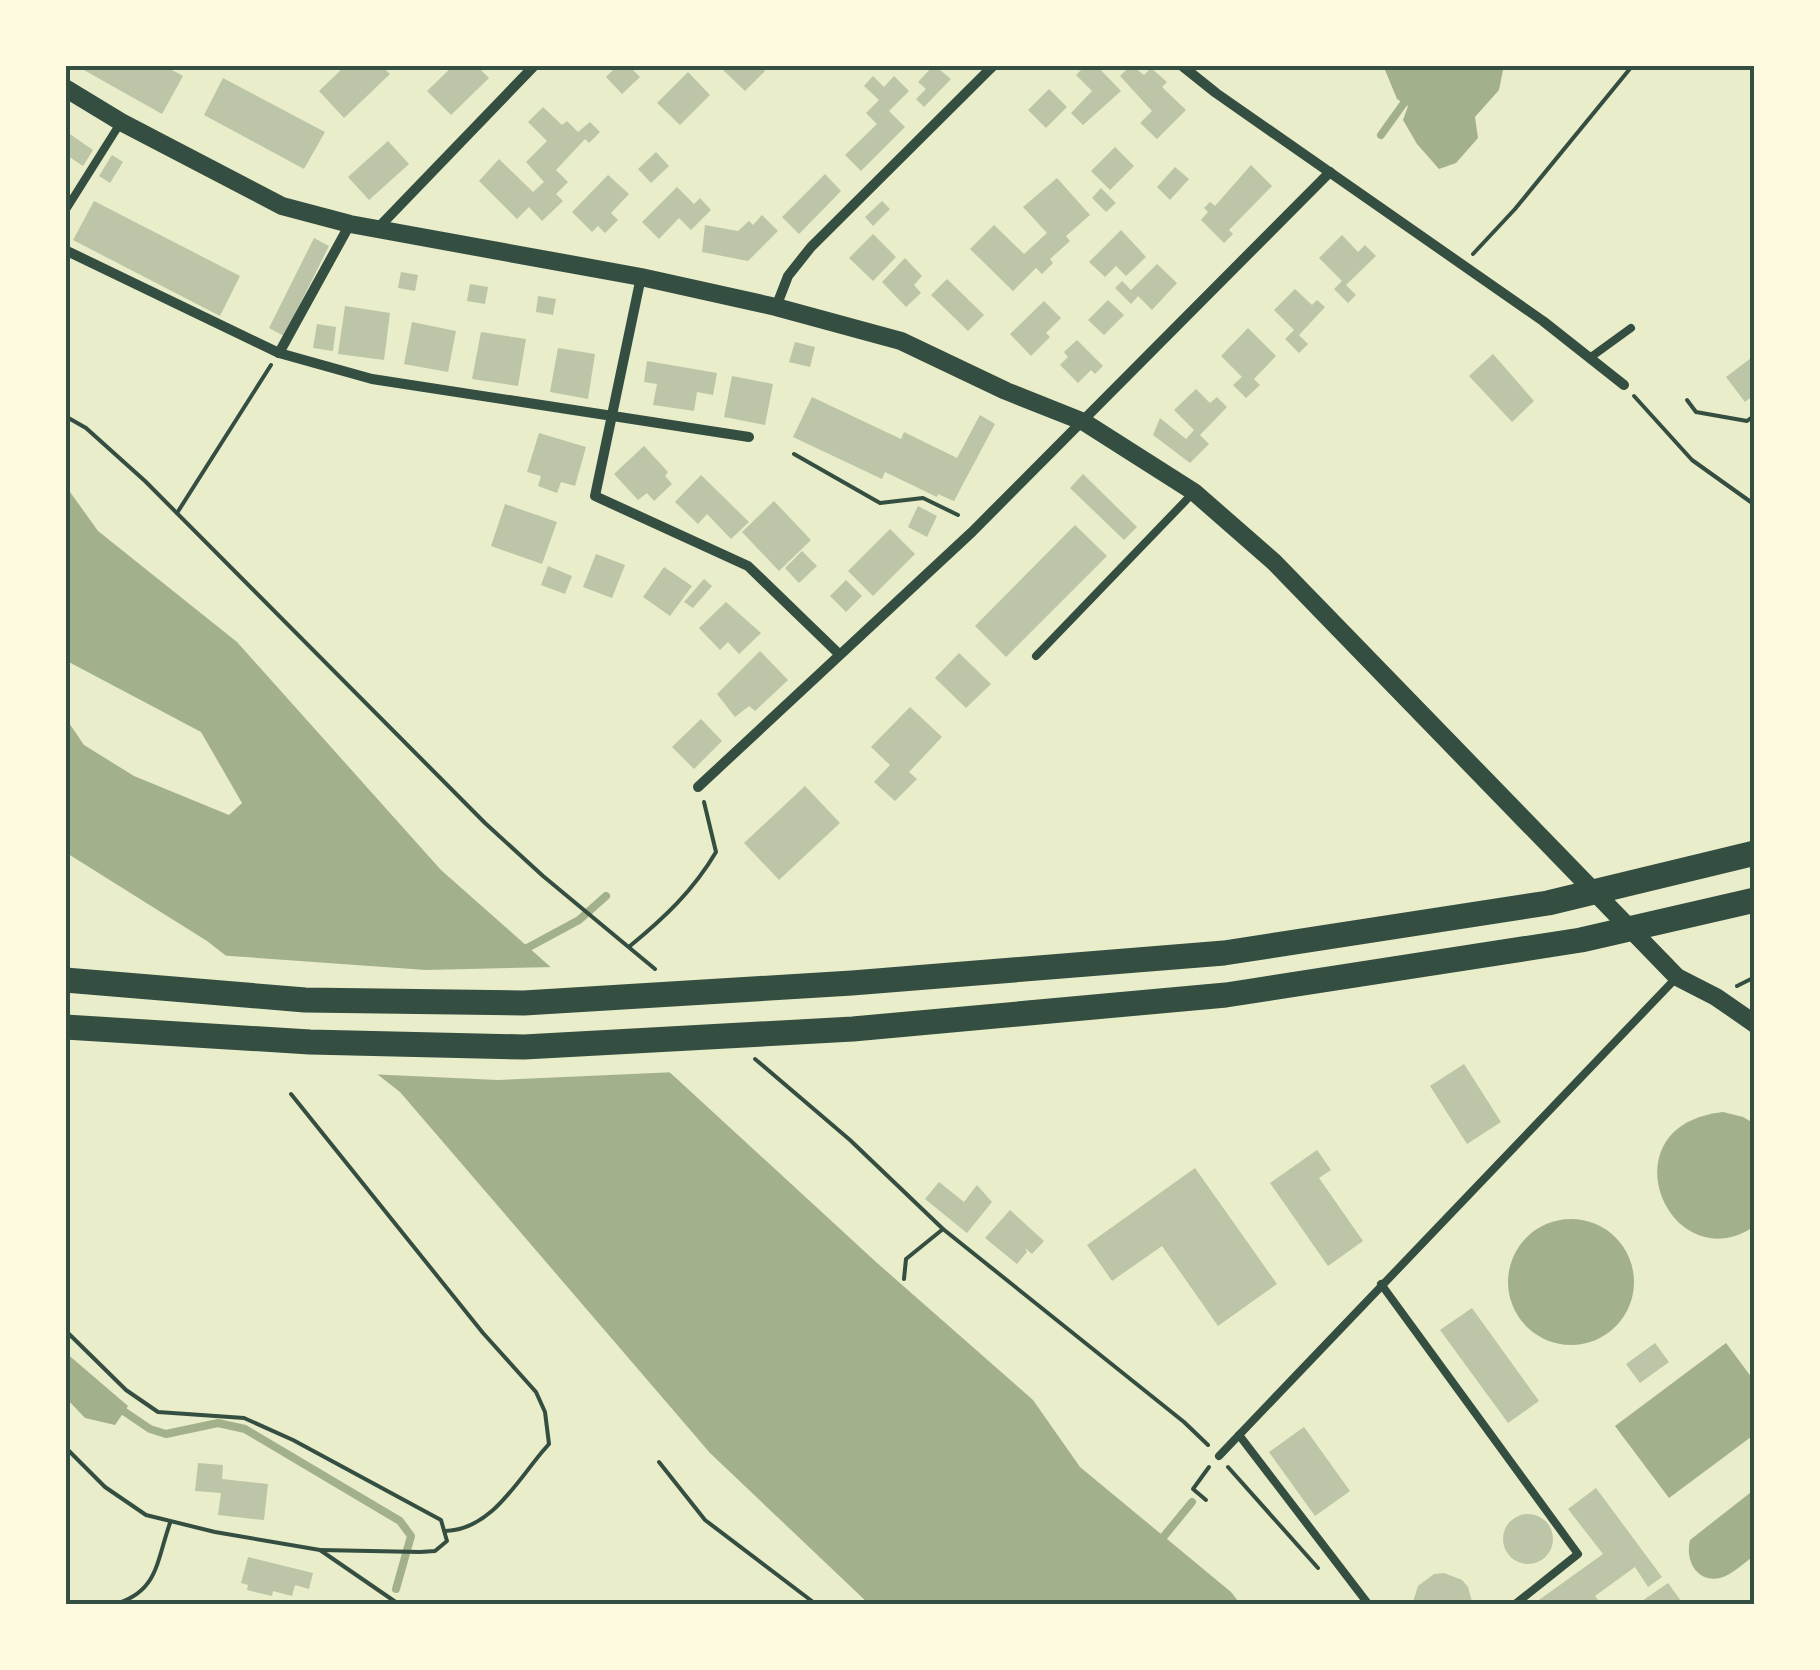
<svg xmlns="http://www.w3.org/2000/svg" width="1820" height="1670" font-family="'Nunito Sans',sans-serif">
<style>
.water{fill:#a3b18a}
.pier{fill:#e9edc9}
.lines{fill:none;stroke-linecap:round;stroke-linejoin:round}
.stream{stroke:#a3b18a;stroke-width:8}
.building{fill:#bcc5a7}
.path{stroke:#344e41;stroke-width:4}
.service{stroke:#344e41;stroke-width:8}
.minor{stroke:#344e41;stroke-width:10}
.tertiary{stroke:#344e41;stroke-width:18}
.motorway{stroke:#344e41;stroke-width:25}
.neatline{fill:none;stroke:#344e41;stroke-width:4}
</style>
<rect width="100%" height="100%" fill="#e9edc9"/>
<!-- water -->
<g class="water">
<path d="M1383,65H1504L1499,90L1475,117L1478,138L1456,163L1439,169L1417,144L1403,120L1408,106L1397,99Z"/>
<path d="M65,485L98,531L237,642L441,870L676,1078L876,1262L1033,1400L1080,1467L1231,1592L1241,1605H870L710,1453L400,1092L207,941L65,852V717L84,745L134,776L229,815L242,803L201,732L65,660Z"/>
<path d="M1723,1112L1743,1117L1755,1124V1226C1669,1284 1602,1125 1723,1112Z"/>
<circle cx="1571" cy="1282" r="63"/>
<path d="M1726,1343L1755,1382V1434L1669,1498L1615,1426Z"/>
<path d="M65,1352L128,1406L115,1425L85,1418L65,1397Z"/>
<path d="M1755,1489V1555C1745,1562 1732,1575 1720,1578C1696,1583 1685,1560 1690,1540Z"/>
</g>
<!-- pier -->
<path class="pier" d="M216,955L426,970L556,967L677,1072L498,1080L367,1074Z"/>
<g class="lines">
<!-- stream -->
<g class="stream">
<path d="M1381,135L1409,96"/>
<path d="M518,953L579,920L606,896"/>
<path d="M116,1406L150,1429L166,1434L218,1423L245,1429L400,1521L411,1536L396,1589"/>
<path d="M1160,1541L1192,1502"/>
</g>
</g>
<!-- building -->
<g class="building">
<path d="M75,65H163L183,76L162,114Z"/>
<path d="M346,65H381L390,74L344,118L319,91Z"/>
<path d="M454,65H476L489,78L451,115L427,91Z"/>
<path d="M618,65H628L640,77L622,94L606,77Z"/>
<path d="M724,65H759L765,71L745,91L721,68Z"/>
<path d="M934,65L951,79L924,107L916,99L926,89L918,82Z"/>
<path d="M1082,65H1096L1121,91L1083,125L1071,113L1092,91L1076,75L1084,67Z"/>
<path d="M1131,65L1144,75L1151,68L1167,82L1162,87L1186,110L1157,139L1140,123L1152,111L1120,76Z"/>
<path d="M688,72L710,95L680,125L657,103Z"/>
<path d="M873,76L884,87L894,76L909,91L889,111L905,127L861,171L845,155L877,124L866,113L879,100L864,86Z"/>
<path d="M223,78L325,132L304,169L204,115Z"/>
<path d="M1049,89L1067,107L1046,128L1028,110Z"/>
<path d="M543,107L562,125L567,121L578,132L590,122L600,132L589,143L585,139L556,170L568,182L556,194L563,201L542,221L529,207L517,219L479,181L499,159L533,192L544,182L526,162L547,141L528,122Z"/>
<path d="M67,132L93,150L83,166L65,154Z"/>
<path d="M388,141L409,164L369,200L348,177Z"/>
<path d="M1115,147L1134,166L1110,190L1091,171Z"/>
<path d="M656,152L669,166L651,183L638,169Z"/>
<path d="M112,155L123,162L110,183L99,176Z"/>
<path d="M1251,165L1272,186L1229,230L1233,234L1224,243L1201,220L1208,212L1204,208L1210,202L1215,206Z"/>
<path d="M1175,167L1189,179L1170,200L1157,187Z"/>
<path d="M825,174L841,191L799,234L782,217Z"/>
<path d="M608,175L629,194L611,213L618,220L605,233L598,226L592,232L572,212Z"/>
<path d="M1057,178L1090,215L1066,236L1070,241L1050,259L1053,263L1042,274L1036,268L1013,291L970,249L994,225L1024,254L1047,233L1023,207Z"/>
<path d="M677,187L694,204L700,198L711,210L691,230L679,218L659,239L642,222Z"/>
<path d="M1101,188L1116,203L1106,212L1092,198Z"/>
<path d="M94,201L240,276L220,316L73,240Z"/>
<path d="M882,201L890,209L873,226L865,217Z"/>
<path d="M762,215L778,231L748,261L702,252L705,225L738,231L749,221L753,225Z"/>
<path d="M1121,230L1146,257L1126,276L1116,266L1105,277L1089,262Z"/>
<path d="M873,234L896,257L873,281L849,258Z"/>
<path d="M1342,235L1358,252L1365,245L1376,256L1346,285L1356,295L1348,303L1334,289L1342,281L1319,258Z"/>
<path d="M314,238L329,246L284,336L269,328Z"/>
<path d="M905,258L922,276L914,285L921,293L906,307L882,282Z"/>
<path d="M1157,264L1177,283L1152,310L1138,296L1131,304L1115,288L1122,281L1131,290Z"/>
<path d="M401,272L418,275L415,291L398,288Z"/>
<path d="M947,279L984,315L968,331L931,295Z"/>
<path d="M470,284L488,287L485,304L467,301Z"/>
<path d="M1295,289L1312,305L1317,300L1325,307L1299,335L1308,344L1299,353L1285,339L1294,330L1274,310Z"/>
<path d="M538,296L556,299L553,315L536,312Z"/>
<path d="M1108,300L1124,315L1104,335L1088,320Z"/>
<path d="M1044,301L1061,318L1046,333L1050,337L1031,356L1010,334Z"/>
<path d="M345,306L390,313L384,360L338,354Z"/>
<path d="M412,322L456,331L448,372L404,364Z"/>
<path d="M317,324L336,327L333,351L313,348Z"/>
<path d="M1248,328L1276,356L1254,379L1260,385L1246,398L1233,385L1242,377L1221,356Z"/>
<path d="M481,332L526,339L518,386L472,379Z"/>
<path d="M1077,340L1103,366L1095,374L1091,370L1078,383L1060,365L1068,357L1064,352Z"/>
<path d="M795,342L815,347L810,367L789,362Z"/>
<path d="M558,348L595,354L588,399L550,392Z"/>
<path d="M1493,354L1534,401L1512,422L1469,376Z"/>
<path d="M1755,355V394L1745,402L1726,377Z"/>
<path d="M647,361L717,373L713,395L697,392L694,411L653,405L657,384L644,382Z"/>
<path d="M732,376L773,384L765,425L724,417Z"/>
<path d="M1196,389L1210,403L1217,397L1227,407L1200,435L1209,444L1190,463L1153,435L1160,418L1186,439L1194,430L1174,410Z"/>
<path d="M812,397L901,439L904,432L957,458L980,415L995,424L954,501L938,494L937,497L885,472L882,479L793,437Z"/>
<path d="M539,433L586,447L575,486L561,482L557,493L538,486L541,476L527,472Z"/>
<path d="M644,446L668,472L665,476L672,484L654,501L647,493L638,500L614,474Z"/>
<path d="M1083,474L1137,527L1124,540L1070,488Z"/>
<path d="M701,475L749,522L731,539L707,514L698,524L675,502Z"/>
<path d="M774,501L811,540L779,571L742,532Z"/>
<path d="M505,504L557,522L542,564L491,546Z"/>
<path d="M918,506L937,516L927,537L908,527Z"/>
<path d="M1075,525L1107,556L1006,657L975,626Z"/>
<path d="M890,529L915,554L873,596L848,571Z"/>
<path d="M802,551L817,566L799,583L785,568Z"/>
<path d="M596,554L625,565L612,598L583,587Z"/>
<path d="M548,566L572,576L565,594L541,585Z"/>
<path d="M664,567L692,586L670,616L643,597Z"/>
<path d="M704,579L712,586L693,608L684,602Z"/>
<path d="M846,580L862,596L846,612L830,596Z"/>
<path d="M726,602L761,633L739,654L728,642L720,650L699,628Z"/>
<path d="M760,651L788,680L755,711L749,706L735,717L717,694Z"/>
<path d="M959,653L991,684L966,708L935,678Z"/>
<path d="M910,707L942,737L909,772L917,779L895,801L874,782L890,765L871,747Z"/>
<path d="M701,719L722,741L694,769L672,747Z"/>
<path d="M805,786L840,823L779,880L744,843Z"/>
<path d="M1464,1064L1501,1122L1467,1144L1430,1086Z"/>
<path d="M1317,1150L1331,1170L1319,1178L1363,1241L1328,1266L1270,1183Z"/>
<path d="M1195,1168L1277,1284L1218,1326L1162,1246L1112,1281L1087,1245Z"/>
<path d="M939,1182L964,1202L977,1185L992,1202L967,1233L925,1199Z"/>
<path d="M1010,1210L1044,1241L1032,1254L1025,1248L1027,1252L1017,1264L985,1238Z"/>
<path d="M1472,1308L1539,1401L1508,1423L1440,1330Z"/>
<path d="M1655,1343L1669,1362L1640,1383L1626,1364Z"/>
<path d="M1304,1427L1350,1491L1315,1516L1269,1452Z"/>
<path d="M198,1463L223,1465L222,1479L268,1484L264,1520L218,1515L221,1493L195,1491Z"/>
<path d="M1596,1488L1662,1577L1648,1587L1635,1567L1595,1596L1602,1605H1532L1603,1554L1568,1509Z"/>
<circle cx="1528" cy="1539" r="25"/>
<path d="M248,1557L313,1573L309,1589L295,1585L292,1596L273,1591L272,1596L247,1590L248,1585L241,1583Z"/>
<path d="M1444,1573L1462,1580L1468,1587L1473,1605H1412L1418,1586L1434,1574Z"/>
<path d="M1668,1583L1684,1605H1645L1642,1601Z"/>
</g>
<g class="lines">
<!-- path -->
<g class="path">
<path d="M1473,254L1515,209L1633,65"/>
<path d="M1634,396L1692,460L1755,505"/>
<path d="M1687,400L1696,412L1747,421L1755,415"/>
<path d="M65,416L86,428L145,481L485,823L543,876L655,969"/>
<path d="M794,454L880,503L923,498L958,515"/>
<path d="M177,513L271,365"/>
<path d="M630,946C664,918 693,891 716,852L704,802"/>
<path d="M1737,986L1755,977"/>
<path d="M755,1059L850,1140L943,1229L1184,1422L1208,1445"/>
<path d="M291,1094L483,1333L536,1392L545,1412L549,1444L542,1452C516,1483 490,1530 445,1531"/>
<path d="M904,1279L906,1259L943,1229"/>
<path d="M65,1330L126,1390L158,1412L244,1418L293,1440L441,1520L447,1541L435,1551L420,1552L320,1550"/>
<path d="M65,1447L105,1487L146,1515L215,1532L320,1550L400,1605"/>
<path d="M659,1462L705,1520L817,1605"/>
<path d="M1228,1467L1318,1568"/>
<path d="M1206,1500L1193,1489L1209,1467"/>
<path d="M112,1605C158,1593 156,1563 170,1523"/>
</g>
<!-- service -->
<g class="service">
<path d="M65,211L121,122"/>
<path d="M1591,357L1631,328"/>
<path d="M1036,656L1194,492"/>
<path d="M1381,1284L1578,1554L1514,1605"/>
<path d="M1239,1435L1369,1605"/>
<path d="M1219,1456L1677,977"/>
</g>
<!-- minor -->
<g class="minor">
<path d="M1181,65L1216,93L1543,321L1624,385"/>
<path d="M377,229L535,65"/>
<path d="M65,250L279,353L372,379L749,437"/>
<path d="M641,277L595,496L748,566L838,653"/>
<path d="M776,307L788,276L811,247L994,65"/>
<path d="M279,353L350,224"/>
<path d="M698,787L972,532L1330,172"/>
</g>
<!-- tertiary -->
<path class="tertiary" d="M65,88L121,122L282,206L350,224L641,277L776,307L901,341L1006,391L1084,422L1194,492L1274,562L1677,977L1716,997L1755,1024"/>
<!-- motorway -->
<g class="motorway">
<path d="M65,980L305,1000L524,1003L852,983L1224,953L1548,903L1755,853"/>
<path d="M65,1027L310,1042L524,1047L853,1029L1226,995L1581,940L1755,900"/>
</g>
</g>
<!-- border -->
<rect width="1820" height="1670" fill="none" stroke="#fefae0" stroke-width="135"/>
<rect x="68" y="68" width="1684" height="1534" class="neatline"/>
</svg>
